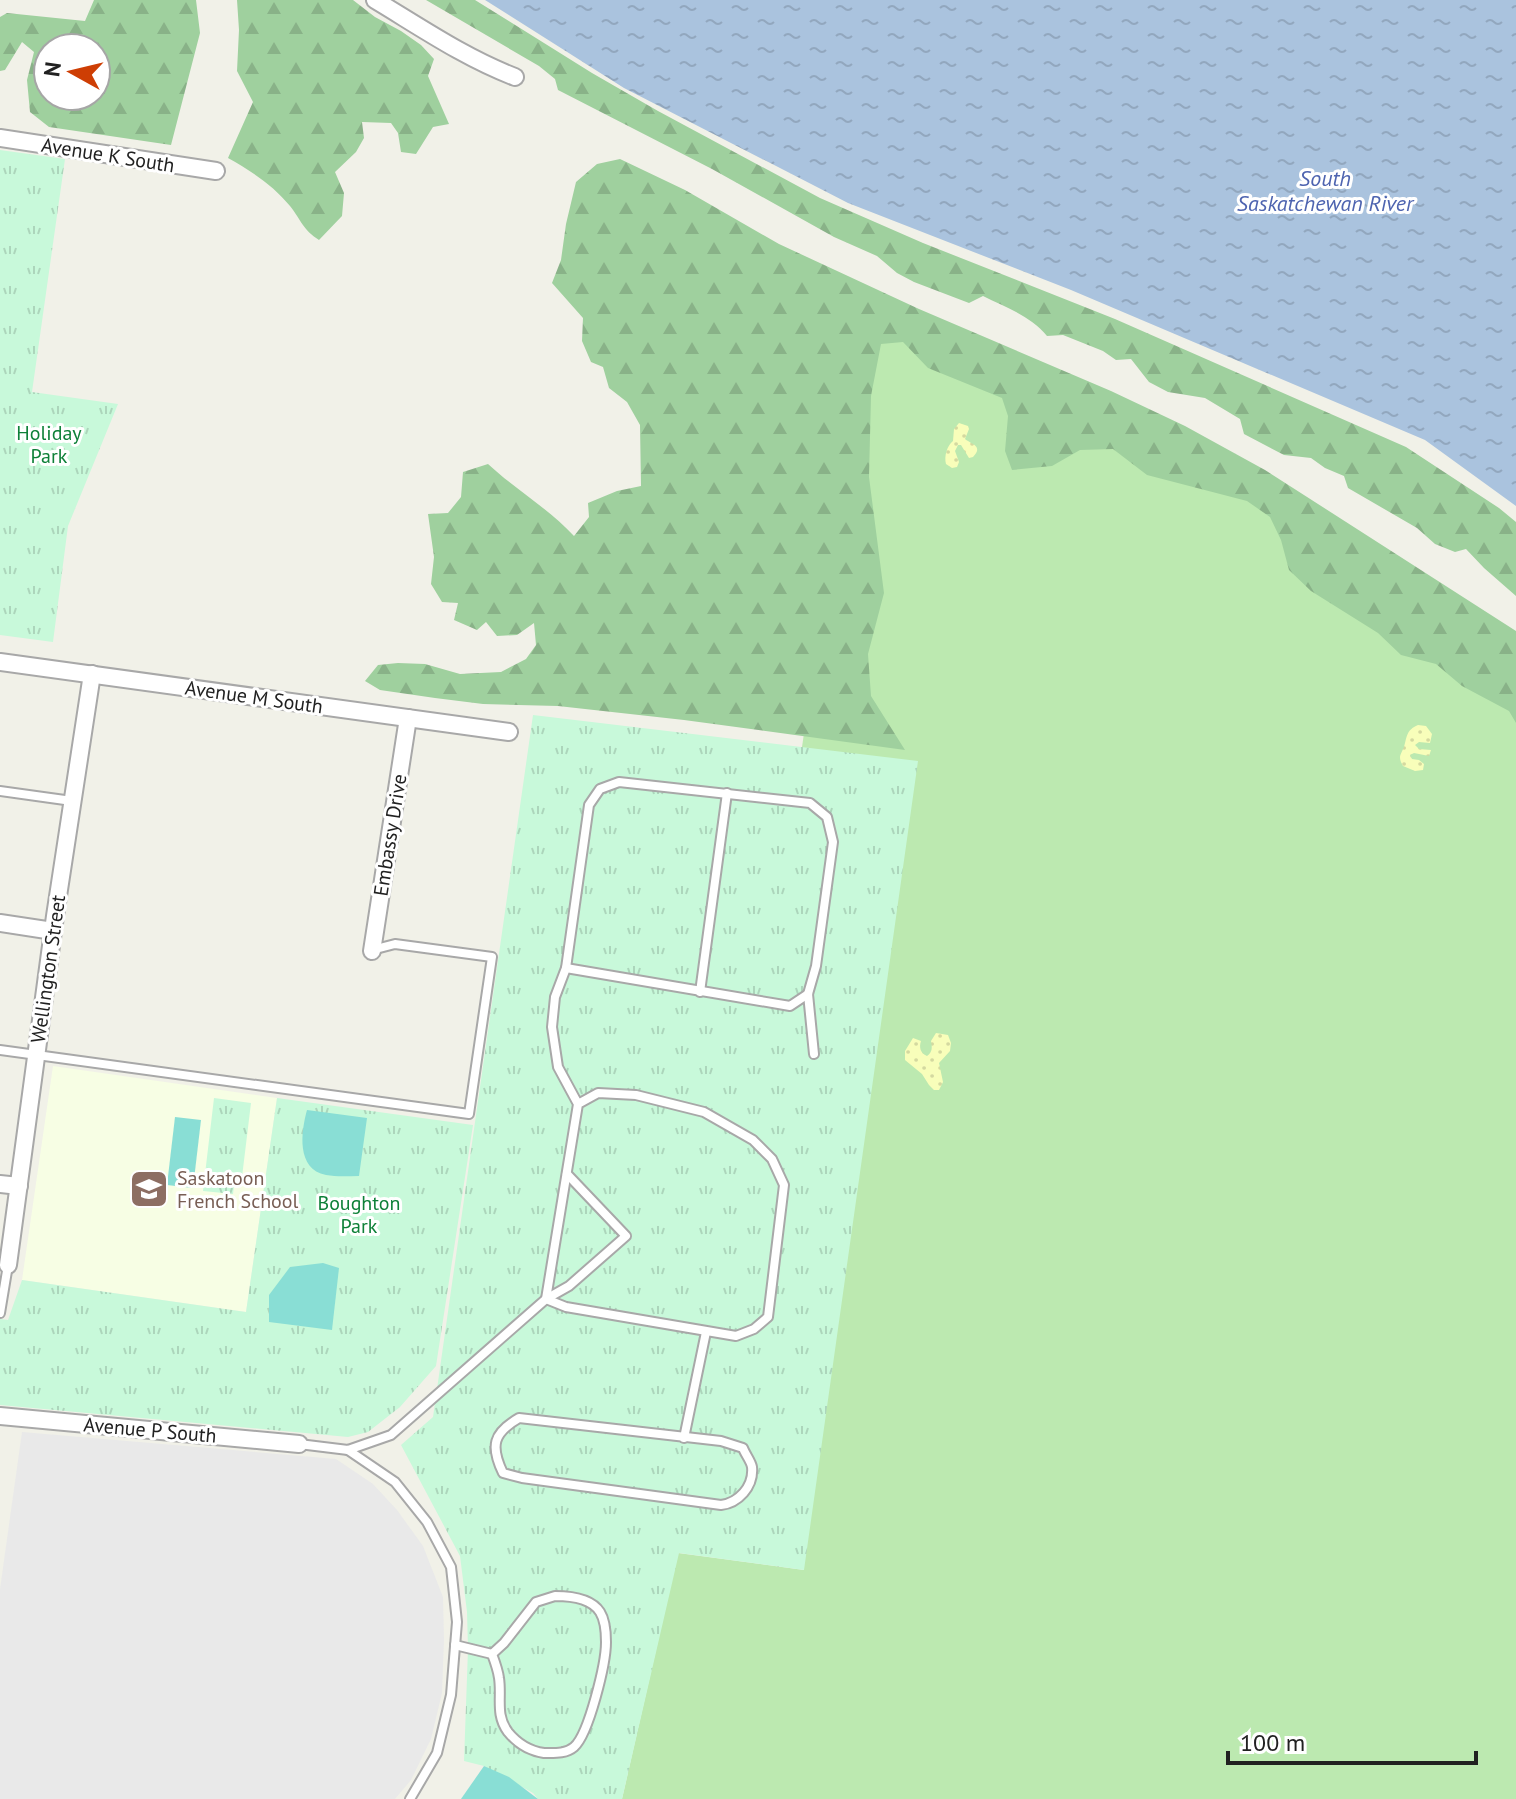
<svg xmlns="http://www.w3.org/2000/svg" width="1516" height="1799" font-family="'PT Sans',sans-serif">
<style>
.education{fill:#f7fee4}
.grass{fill:#bce9b0}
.forest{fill:url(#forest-firs);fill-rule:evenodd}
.sand{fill:url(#sand-dots)}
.park{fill:url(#park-tufts)}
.pitch{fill:#89ded5}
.parking{fill:#e9e9e9}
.water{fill:url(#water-ripples)}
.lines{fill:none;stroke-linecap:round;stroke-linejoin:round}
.lane-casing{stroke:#a8a8a8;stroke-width:12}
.street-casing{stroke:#a8a8a8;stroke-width:20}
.lane{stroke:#fff;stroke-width:8}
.street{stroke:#fff;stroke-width:16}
.labels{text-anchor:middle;stroke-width:6;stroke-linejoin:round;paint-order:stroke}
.street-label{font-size:20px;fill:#212121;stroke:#fff}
.park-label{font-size:20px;fill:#0e8038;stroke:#fff}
.education-label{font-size:20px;fill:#785e54;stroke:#fff;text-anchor:start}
.water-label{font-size:22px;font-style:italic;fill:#4e64b0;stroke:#fff}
</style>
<defs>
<pattern id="forest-firs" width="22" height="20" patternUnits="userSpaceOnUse" patternTransform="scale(2)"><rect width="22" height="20" fill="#9fd09e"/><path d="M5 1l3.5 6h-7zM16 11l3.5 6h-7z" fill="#89b288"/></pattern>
<pattern id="sand-dots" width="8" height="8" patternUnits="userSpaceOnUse" patternTransform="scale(2)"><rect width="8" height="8" fill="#f8feba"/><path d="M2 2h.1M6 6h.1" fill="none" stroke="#d4d9a0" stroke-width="1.8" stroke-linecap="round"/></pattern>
<pattern id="park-tufts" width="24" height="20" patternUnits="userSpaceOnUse" patternTransform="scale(2)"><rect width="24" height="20" fill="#c8f9da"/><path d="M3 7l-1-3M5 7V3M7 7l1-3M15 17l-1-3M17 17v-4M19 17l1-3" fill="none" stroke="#acd5bb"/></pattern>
<pattern id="water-ripples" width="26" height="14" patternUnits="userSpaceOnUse" patternTransform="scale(2)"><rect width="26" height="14" fill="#aac3de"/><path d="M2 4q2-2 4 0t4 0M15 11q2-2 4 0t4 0" fill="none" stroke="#92a7be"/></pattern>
</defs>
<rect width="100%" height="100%" fill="#f1f1e8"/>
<!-- education -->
<path class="education" d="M53,1066L277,1098L246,1312L22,1280Z"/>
<!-- grass -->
<path class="grass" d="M866,308L1179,449L1516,655V1799H622L678,1553L804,1570L802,747Z"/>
<!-- forest -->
<g class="forest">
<path d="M94,0H196L200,33L171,145L49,127L30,112L27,80L34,52L22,42L5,70L0,71V17L7,13L85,21ZM48,48H96V96H48Z"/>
<path d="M237,0H353L375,17L401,31L421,45L434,59L428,76L449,124L433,127L416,154L401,152L398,133L391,123L362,122L364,138L356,152L335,172L344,193L342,216L319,240C303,230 301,220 290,206C273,185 251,171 228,158L253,102L237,71L239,30Z"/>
<path d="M426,0H475L592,73L658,111L820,198L923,243L1115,319L1406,447L1499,508L1516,522V596L1484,568L1466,549L1455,552L1435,544L1417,528L1348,488L1344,476L1325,468L1311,458L1284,455L1244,434L1240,419L1205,398L1168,392L1149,382L1131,359L1116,360L1103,351L1063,335L1047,336C1031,316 1005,307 983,296L969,303L914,282L897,273L877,256L834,237L712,169L558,90L555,79L539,66Z"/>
<path d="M620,159L685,190L779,244L919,309L1111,391L1185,426L1265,470L1516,631V723L1509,711L1462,686L1436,664L1401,655L1378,633L1311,591L1289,570L1281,540L1270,517L1247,501L1147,475L1113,449L1080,450L1052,466L1012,470L1005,451L1008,416L1002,398L928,368L903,342L881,344L871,396L869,477L884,593L868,654L871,696L905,750L684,720L558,706L483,704L435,698L380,690L365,681L378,665L398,663L425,664L460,674L501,672L526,659L536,645L534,623L517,635L497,636L486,622L477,630L454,620L458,603L442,602L431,584L434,557L428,514L448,513L461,497L463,472L488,464C516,490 548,508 574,536L589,517L588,503L617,491L641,486L640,425L627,402L609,388L603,367L591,362L582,341L583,318L552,283L561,260L566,224L576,182L597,164Z"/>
</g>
<!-- sand -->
<g class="sand">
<path d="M959,423L968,426L969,429L965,439C971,444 984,446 973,457L969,458L961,445H958L955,451L959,462L957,467L952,468L946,464C944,456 947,446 953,441L954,429Z"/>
<path d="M1418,725L1426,726L1432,734L1430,743L1419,742L1415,745L1419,749L1431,750L1429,756L1414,753L1410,755L1412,759L1419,760L1424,764L1423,770L1415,771L1403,766C1398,757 1400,756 1404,747C1407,737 1406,730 1418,725Z"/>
<path d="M936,1033L948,1035L951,1043L950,1051L939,1063L943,1082L939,1090H934L929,1085L922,1074L905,1060V1051L913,1038L921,1041C919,1047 920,1053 927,1056C933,1052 932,1047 931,1041Z"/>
</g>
<!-- park -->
<g class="park">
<path d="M0,150L65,159L32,392L118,404L68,526L53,642L0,635Z"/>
<path d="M533,715L918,761L804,1570L679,1553L622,1799H538L533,1793L484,1766L464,1761L468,1649L467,1612L460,1556L401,1445L433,1417Z"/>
<path d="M214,1098L251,1103L242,1177H235L233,1194L203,1191Z"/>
<path d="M277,1098L473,1125L436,1366L400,1407L368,1432L348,1437L0,1405V1319L8,1320L22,1280L246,1312Z"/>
</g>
<!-- pitch -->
<g class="pitch">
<path d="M307,1110L367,1118L359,1176C348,1176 337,1177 326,1175C296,1169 301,1132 307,1110Z"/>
<path d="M175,1117L201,1120L193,1188L167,1185Z"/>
<path d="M323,1263L339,1268L332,1330L269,1322V1295L290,1267Z"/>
<path d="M484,1766L509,1777L538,1799H461Z"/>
</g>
<!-- parking -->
<path class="parking" d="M22,1432L336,1459L373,1484L397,1510L423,1546L443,1597L444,1639L442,1693L431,1739L411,1780L395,1799H0V1589Z"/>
<!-- water -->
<path class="water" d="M485,0H1516V506L1425,440L1071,290L848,203L624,88Z"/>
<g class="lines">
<!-- lane casing -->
<g class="lane-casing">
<g id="lane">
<path d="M0,791L72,801"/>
<path d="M566,968L790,1006L808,994"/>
<path d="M700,992L727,793"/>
<path d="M0,1050L469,1114L492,957L395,944L372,950"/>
<path d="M578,1104L598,1093L636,1095L704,1112L753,1140L772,1159L784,1185L768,1317L754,1329L736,1336L566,1307L546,1299L578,1104L558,1067L552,1027L555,997L566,968L589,805L600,789L619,782L810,803L827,817L833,842L816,966L808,994L814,1054"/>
<path d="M0,1313L8,1265"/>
<path d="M519,1418L721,1441L743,1448C745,1454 751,1461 752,1467C754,1487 738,1503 721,1505L522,1478L503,1473C490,1446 493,1433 519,1418Z"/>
<path d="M684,1438L706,1332"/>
<path d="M299,1444L348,1450L391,1435L546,1299L569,1286L626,1236L567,1174"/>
<path d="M348,1450L395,1482L427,1522L451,1567L457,1622L451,1695L437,1753L410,1799"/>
<path d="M555,1596C570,1596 591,1598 600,1612C605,1620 606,1632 606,1642C606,1663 589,1734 574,1747C566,1754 554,1753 544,1753C530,1751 517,1743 508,1732C495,1715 502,1697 499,1678C498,1670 495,1662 492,1654L504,1643L536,1602Z"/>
<path d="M455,1645L492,1654"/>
</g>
</g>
<!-- street casing -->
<g class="street-casing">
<g id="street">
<path d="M375,0C420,27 465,58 515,77"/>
<path d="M0,138L216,171"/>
<path d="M0,662L509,732"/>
<path d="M0,923L53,931"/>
<path d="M372,951L408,718"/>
<path d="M0,1184L19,1186"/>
<path d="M8,1265L55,916L92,674"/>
<path d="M0,1416L299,1444"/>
</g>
</g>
<!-- lane -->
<use href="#lane" class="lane"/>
<!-- street -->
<use href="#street" class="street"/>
</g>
<!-- icons -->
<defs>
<g id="school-square" transform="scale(2)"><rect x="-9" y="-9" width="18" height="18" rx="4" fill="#8d6e63" stroke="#fff"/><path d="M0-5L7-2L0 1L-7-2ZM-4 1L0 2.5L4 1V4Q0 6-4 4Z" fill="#fff"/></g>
</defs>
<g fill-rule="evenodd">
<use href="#school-square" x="149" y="1189"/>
</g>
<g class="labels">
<!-- street labels -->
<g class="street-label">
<text transform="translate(108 155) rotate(9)" y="7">Avenue K South</text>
<text transform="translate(254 697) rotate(8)" y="7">Avenue M South</text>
<text transform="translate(390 835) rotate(-81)" y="7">Embassy Drive</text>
<text transform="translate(48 969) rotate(-82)" y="7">Wellington Street</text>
<text transform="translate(150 1430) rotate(5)" y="7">Avenue P South</text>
</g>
<!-- park labels -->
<g class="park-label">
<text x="49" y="440">Holiday<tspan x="49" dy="23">Park</tspan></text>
<text x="359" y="1210">Boughton<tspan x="359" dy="23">Park</tspan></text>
</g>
<!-- education labels -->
<g class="education-label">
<text x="177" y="1185">Saskatoon<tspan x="177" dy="23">French School</tspan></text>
</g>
<!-- water labels -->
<g class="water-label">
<text x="1325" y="186">South<tspan x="1325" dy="25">Saskatchewan River</tspan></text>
</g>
</g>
<!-- north arrow -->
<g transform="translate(72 72) rotate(278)"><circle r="38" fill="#ffffff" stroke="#a6a6a6" stroke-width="2"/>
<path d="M0-6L14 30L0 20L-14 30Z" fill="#ce3e04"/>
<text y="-12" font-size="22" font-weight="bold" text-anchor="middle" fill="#212121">N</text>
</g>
<!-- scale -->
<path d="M1228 1751v12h248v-12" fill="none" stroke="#212121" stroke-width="4"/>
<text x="1240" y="1751" font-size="24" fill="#212121" stroke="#ffffff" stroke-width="6" paint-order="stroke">100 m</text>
</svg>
